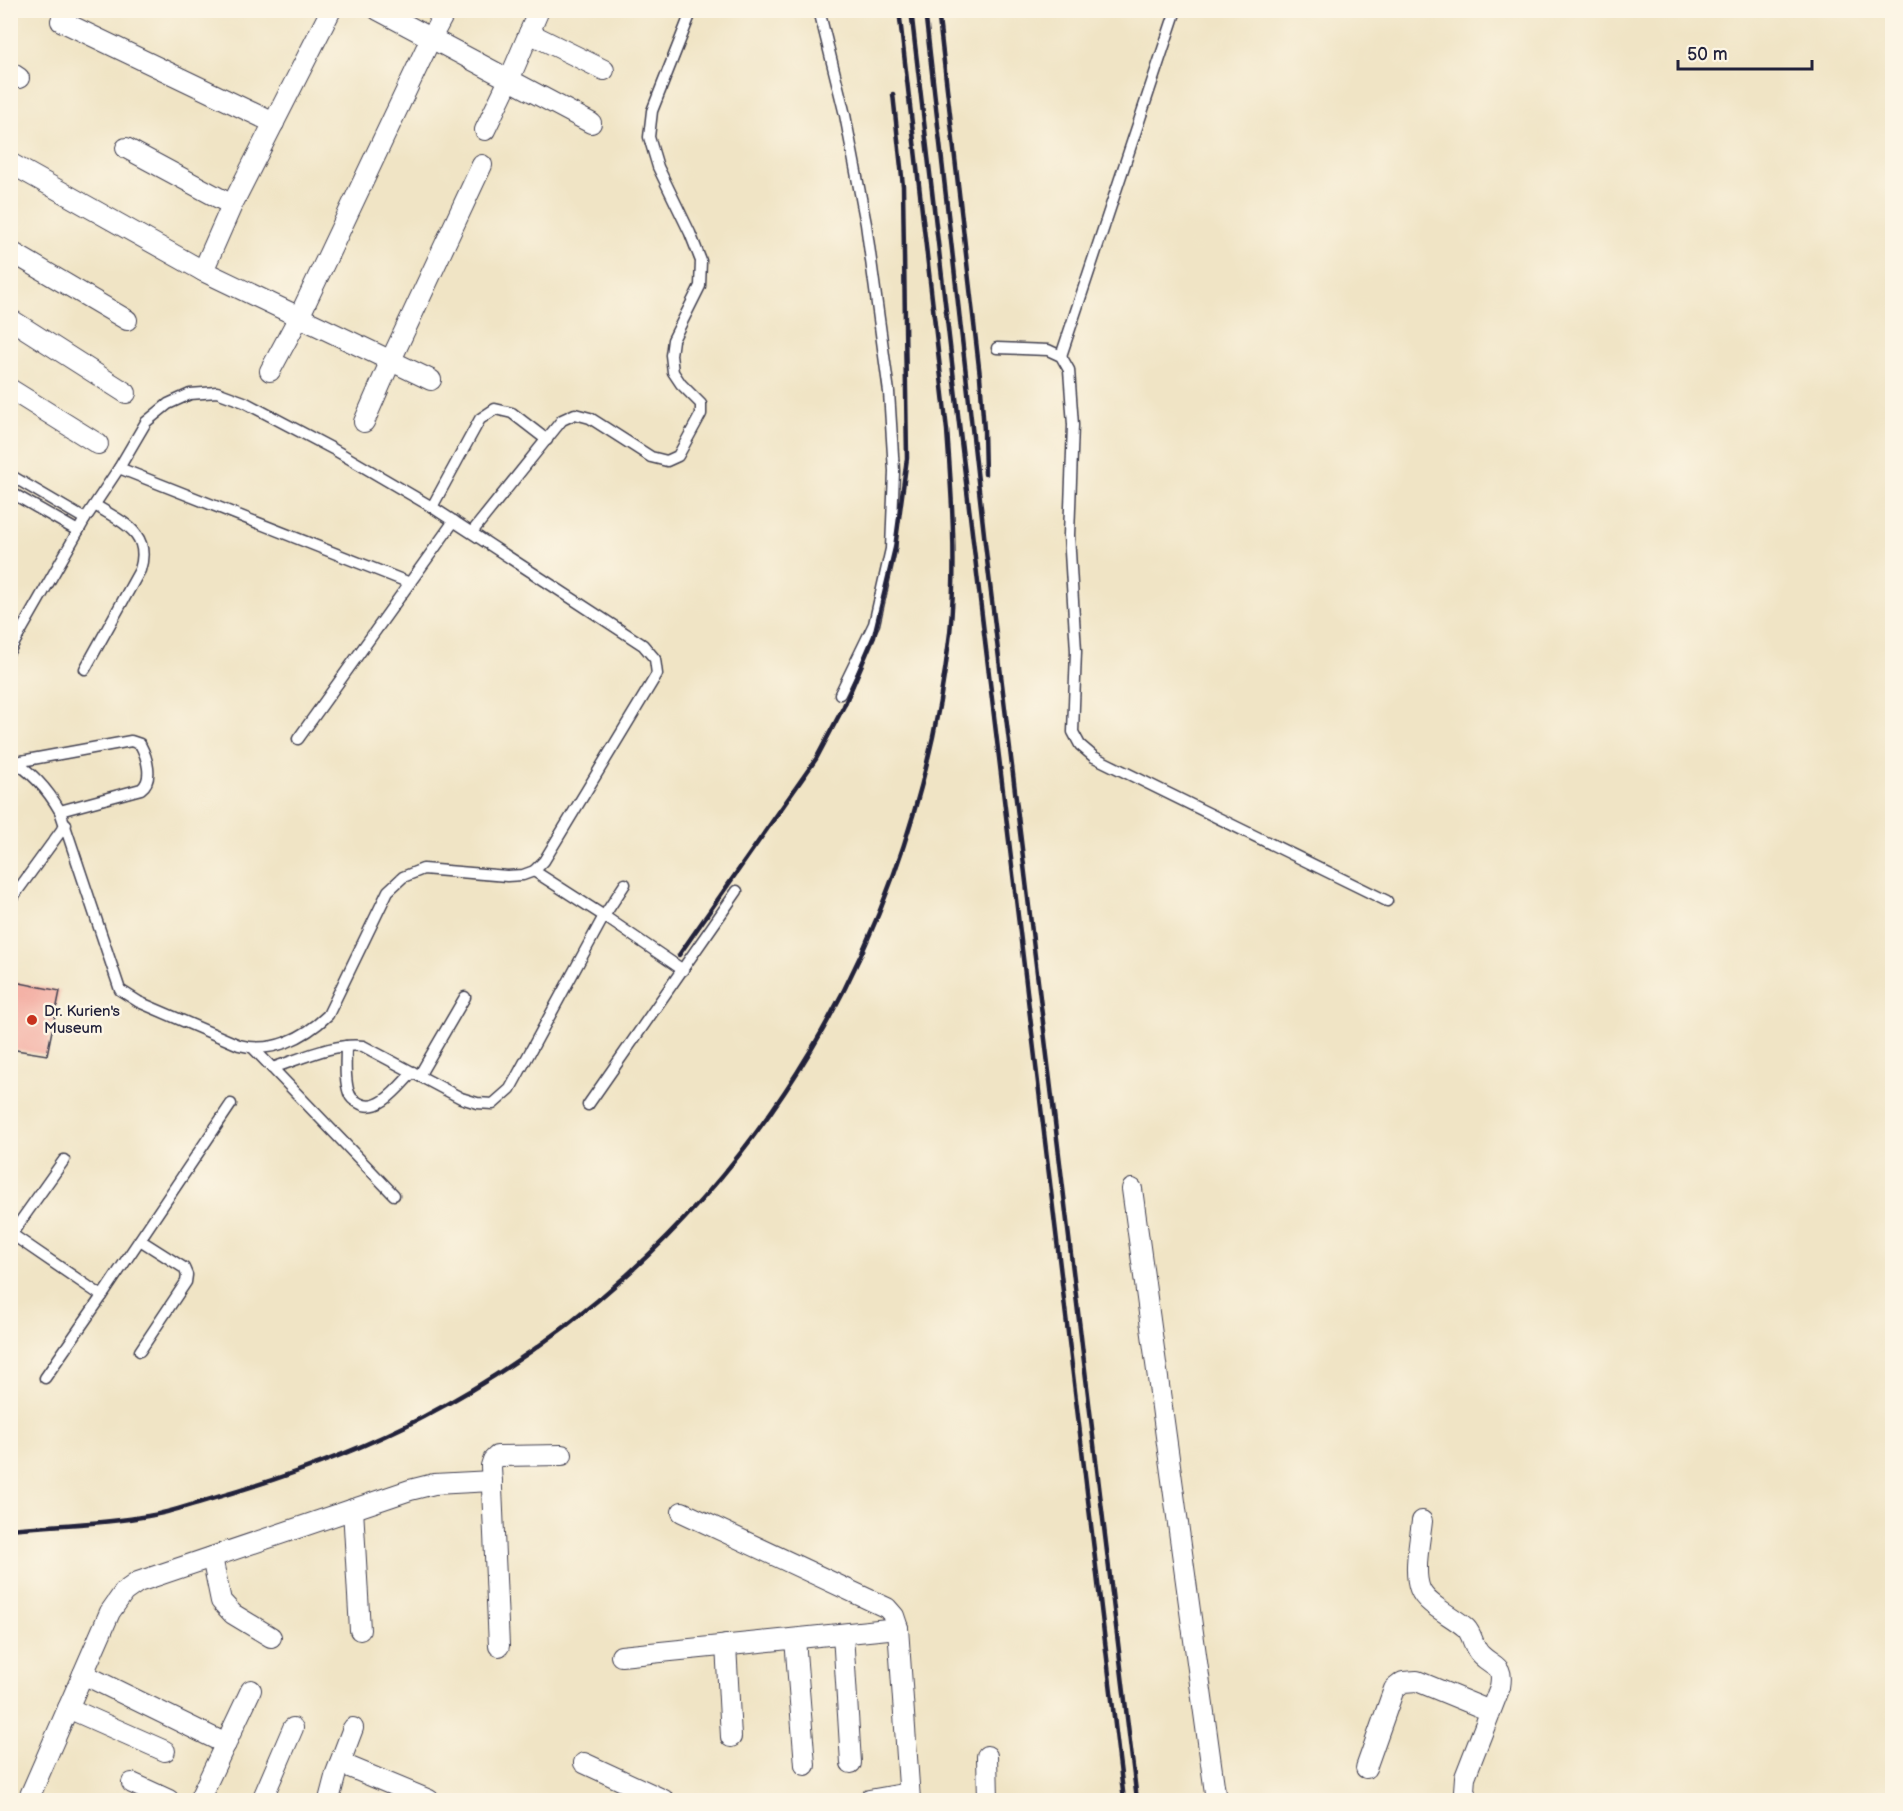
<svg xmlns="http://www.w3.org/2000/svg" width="1903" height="1811" font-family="'Balsamiq Sans',sans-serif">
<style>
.building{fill:#f2a096}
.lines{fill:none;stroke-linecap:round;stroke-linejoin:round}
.service-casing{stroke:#413f50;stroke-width:13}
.minor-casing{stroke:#413f50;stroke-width:22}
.service{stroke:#fff;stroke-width:10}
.minor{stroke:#fff;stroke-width:20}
.rail{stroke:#22223b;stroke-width:4.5}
.poi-dot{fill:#c8321e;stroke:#fcf5e5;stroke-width:2}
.labels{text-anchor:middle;stroke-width:5;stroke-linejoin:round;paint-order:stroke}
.poi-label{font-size:15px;fill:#22223b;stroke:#fcf5e5;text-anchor:start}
</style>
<rect width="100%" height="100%" fill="#fcf5e5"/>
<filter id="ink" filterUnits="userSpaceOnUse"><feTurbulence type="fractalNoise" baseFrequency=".0167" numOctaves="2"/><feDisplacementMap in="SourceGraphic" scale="12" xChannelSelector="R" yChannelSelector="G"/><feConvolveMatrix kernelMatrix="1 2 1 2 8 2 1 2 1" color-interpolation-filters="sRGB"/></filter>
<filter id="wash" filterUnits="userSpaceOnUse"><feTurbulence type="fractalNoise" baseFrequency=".008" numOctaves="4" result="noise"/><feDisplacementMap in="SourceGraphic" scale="24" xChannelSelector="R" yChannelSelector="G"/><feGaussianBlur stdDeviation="1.35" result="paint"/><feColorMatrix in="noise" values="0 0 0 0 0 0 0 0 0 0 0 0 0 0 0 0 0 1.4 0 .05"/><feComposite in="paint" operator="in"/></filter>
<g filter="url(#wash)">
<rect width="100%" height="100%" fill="#f0e4c5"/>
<g id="blocks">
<!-- building -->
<path class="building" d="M10,981L60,991L47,1055L10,1049Z"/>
</g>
</g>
<g filter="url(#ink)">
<use href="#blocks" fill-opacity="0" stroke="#413f50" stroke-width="1.5"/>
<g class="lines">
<!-- service casing -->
<g class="service-casing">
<g id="service">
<path d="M819,10L845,115L866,224L889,392L894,471L891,549L874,624L840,694"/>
<path d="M997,348L1048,350L1061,356L1069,370L1073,425L1069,535L1076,651L1073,732L1080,745L1094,757L1387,901"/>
<path d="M1061,356L1176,10"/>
<path d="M119,468L410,583"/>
<path d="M10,475L85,519"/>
<path d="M10,492L78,531"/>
<path d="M432,507L480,419L495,409L512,413L547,440"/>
<path d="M472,532L562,420L575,414L590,418L651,457L667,461L678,456L701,414V404L681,384L673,372L671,355L673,340L700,286L701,261L690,233L658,167L649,137L652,111L692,10"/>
<path d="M10,650L85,519L119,468L146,422L168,404L190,394L217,392L244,402L333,449L432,507L643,645L655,659L657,674L544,861L534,871L523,875L507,876L423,869L403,877L388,891L328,1015C304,1038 272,1054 239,1045L139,1002L120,990L60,811C48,790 31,771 10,759"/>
<path d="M85,669L140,570C152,532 121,522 95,505"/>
<path d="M298,739L454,521"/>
<path d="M16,762L131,741L140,744C147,757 154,780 141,789L60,811"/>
<path d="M534,871L604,916L683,970"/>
<path d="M10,901L66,824"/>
<path d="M346,1046C346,1061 344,1079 349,1093C351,1099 354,1100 359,1103C379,1115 400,1085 413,1072"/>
<path d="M254,1049L394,1195"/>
<path d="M272,1068C298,1060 335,1042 363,1046L461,1098L477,1103L493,1104L510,1089L604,916L625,884"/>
<path d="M419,1076L465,997"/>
<path d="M588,1105L737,891"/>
<path d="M10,1233L102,1296L231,1104"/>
<path d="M10,1236L64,1160"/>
<path d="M140,1351L186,1282L187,1275L184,1268L140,1240"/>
<path d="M45,1378L102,1296"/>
</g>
</g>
<!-- minor casing -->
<g class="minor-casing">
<g id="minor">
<path d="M378,10L591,123"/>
<path d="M61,21L274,123"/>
<path d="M529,33L604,70"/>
<path d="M10,72L19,78"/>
<path d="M485,130L509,80L539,10"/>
<path d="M126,148L232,205"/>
<path d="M10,163L203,271L431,380"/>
<path d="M10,251L127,320"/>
<path d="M203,271L232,205L331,10"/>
<path d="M10,319L126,393"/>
<path d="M270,371L299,317L431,38L446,10"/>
<path d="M10,389L98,444"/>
<path d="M364,422L391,360L482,165"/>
<path d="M1132,1189L1216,1800"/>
<path d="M353,1509L360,1630"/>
<path d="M682,1512L887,1608L894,1616L898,1628L910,1800"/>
<path d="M1422,1521C1420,1540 1413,1572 1420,1589C1426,1605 1453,1616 1466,1628C1473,1635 1473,1648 1481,1655C1494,1668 1504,1664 1500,1687L1465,1777L1464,1791L1468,1800"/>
<path d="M212,1557L221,1601L233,1614L271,1637"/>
<path d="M843,1634L851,1763"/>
<path d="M795,1639L805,1765"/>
<path d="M726,1645L731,1737"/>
<path d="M499,1646L491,1466L493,1460L497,1456L562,1455"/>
<path d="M621,1656L898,1628"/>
<path d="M83,1674L226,1744"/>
<path d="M68,1708L165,1751"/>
<path d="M987,1756L988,1800"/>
<path d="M340,1763L429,1800"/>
<path d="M584,1763L664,1800"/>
<path d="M1366,1768L1394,1689L1403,1682L1417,1681L1490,1711"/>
<path d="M132,1783L169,1800"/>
<path d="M28,1800L110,1612L124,1592L138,1582L410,1490L434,1484L492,1481"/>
<path d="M199,1800L251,1690"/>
<path d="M262,1800L293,1728"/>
<path d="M329,1800L336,1773L353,1728"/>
<path d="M869,1800L909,1793"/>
</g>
</g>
<!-- service -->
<use href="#service" class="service"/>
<!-- minor -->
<use href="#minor" class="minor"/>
<!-- rail -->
<g class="rail">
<path d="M911,10L962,449L1124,1800"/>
<path d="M925,10L985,543L1137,1800"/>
<path d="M938,10L980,376L984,430L985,474"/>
<path d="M679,955L816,759L844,706L874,636L895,548L907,458L903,186L893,94"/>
<path d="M10,1529C55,1525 105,1524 148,1516C169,1513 190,1505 211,1499C284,1478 355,1453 423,1417C724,1259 911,969 950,633C957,566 952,497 947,430L899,10"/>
</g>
</g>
</g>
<!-- markers -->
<circle class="poi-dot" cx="32" cy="1020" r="6"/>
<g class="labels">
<!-- poi labels -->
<g class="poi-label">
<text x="44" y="1016">Dr. Kurien's<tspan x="44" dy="17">Museum</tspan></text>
</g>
</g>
<!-- margin -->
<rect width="1903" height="1811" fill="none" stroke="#fcf5e5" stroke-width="36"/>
<!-- scale -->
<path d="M1678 60v9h134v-9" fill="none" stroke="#22223b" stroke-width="3"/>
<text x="1687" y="60" font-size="18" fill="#22223b" stroke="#fcf5e5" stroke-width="4.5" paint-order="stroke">50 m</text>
</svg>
